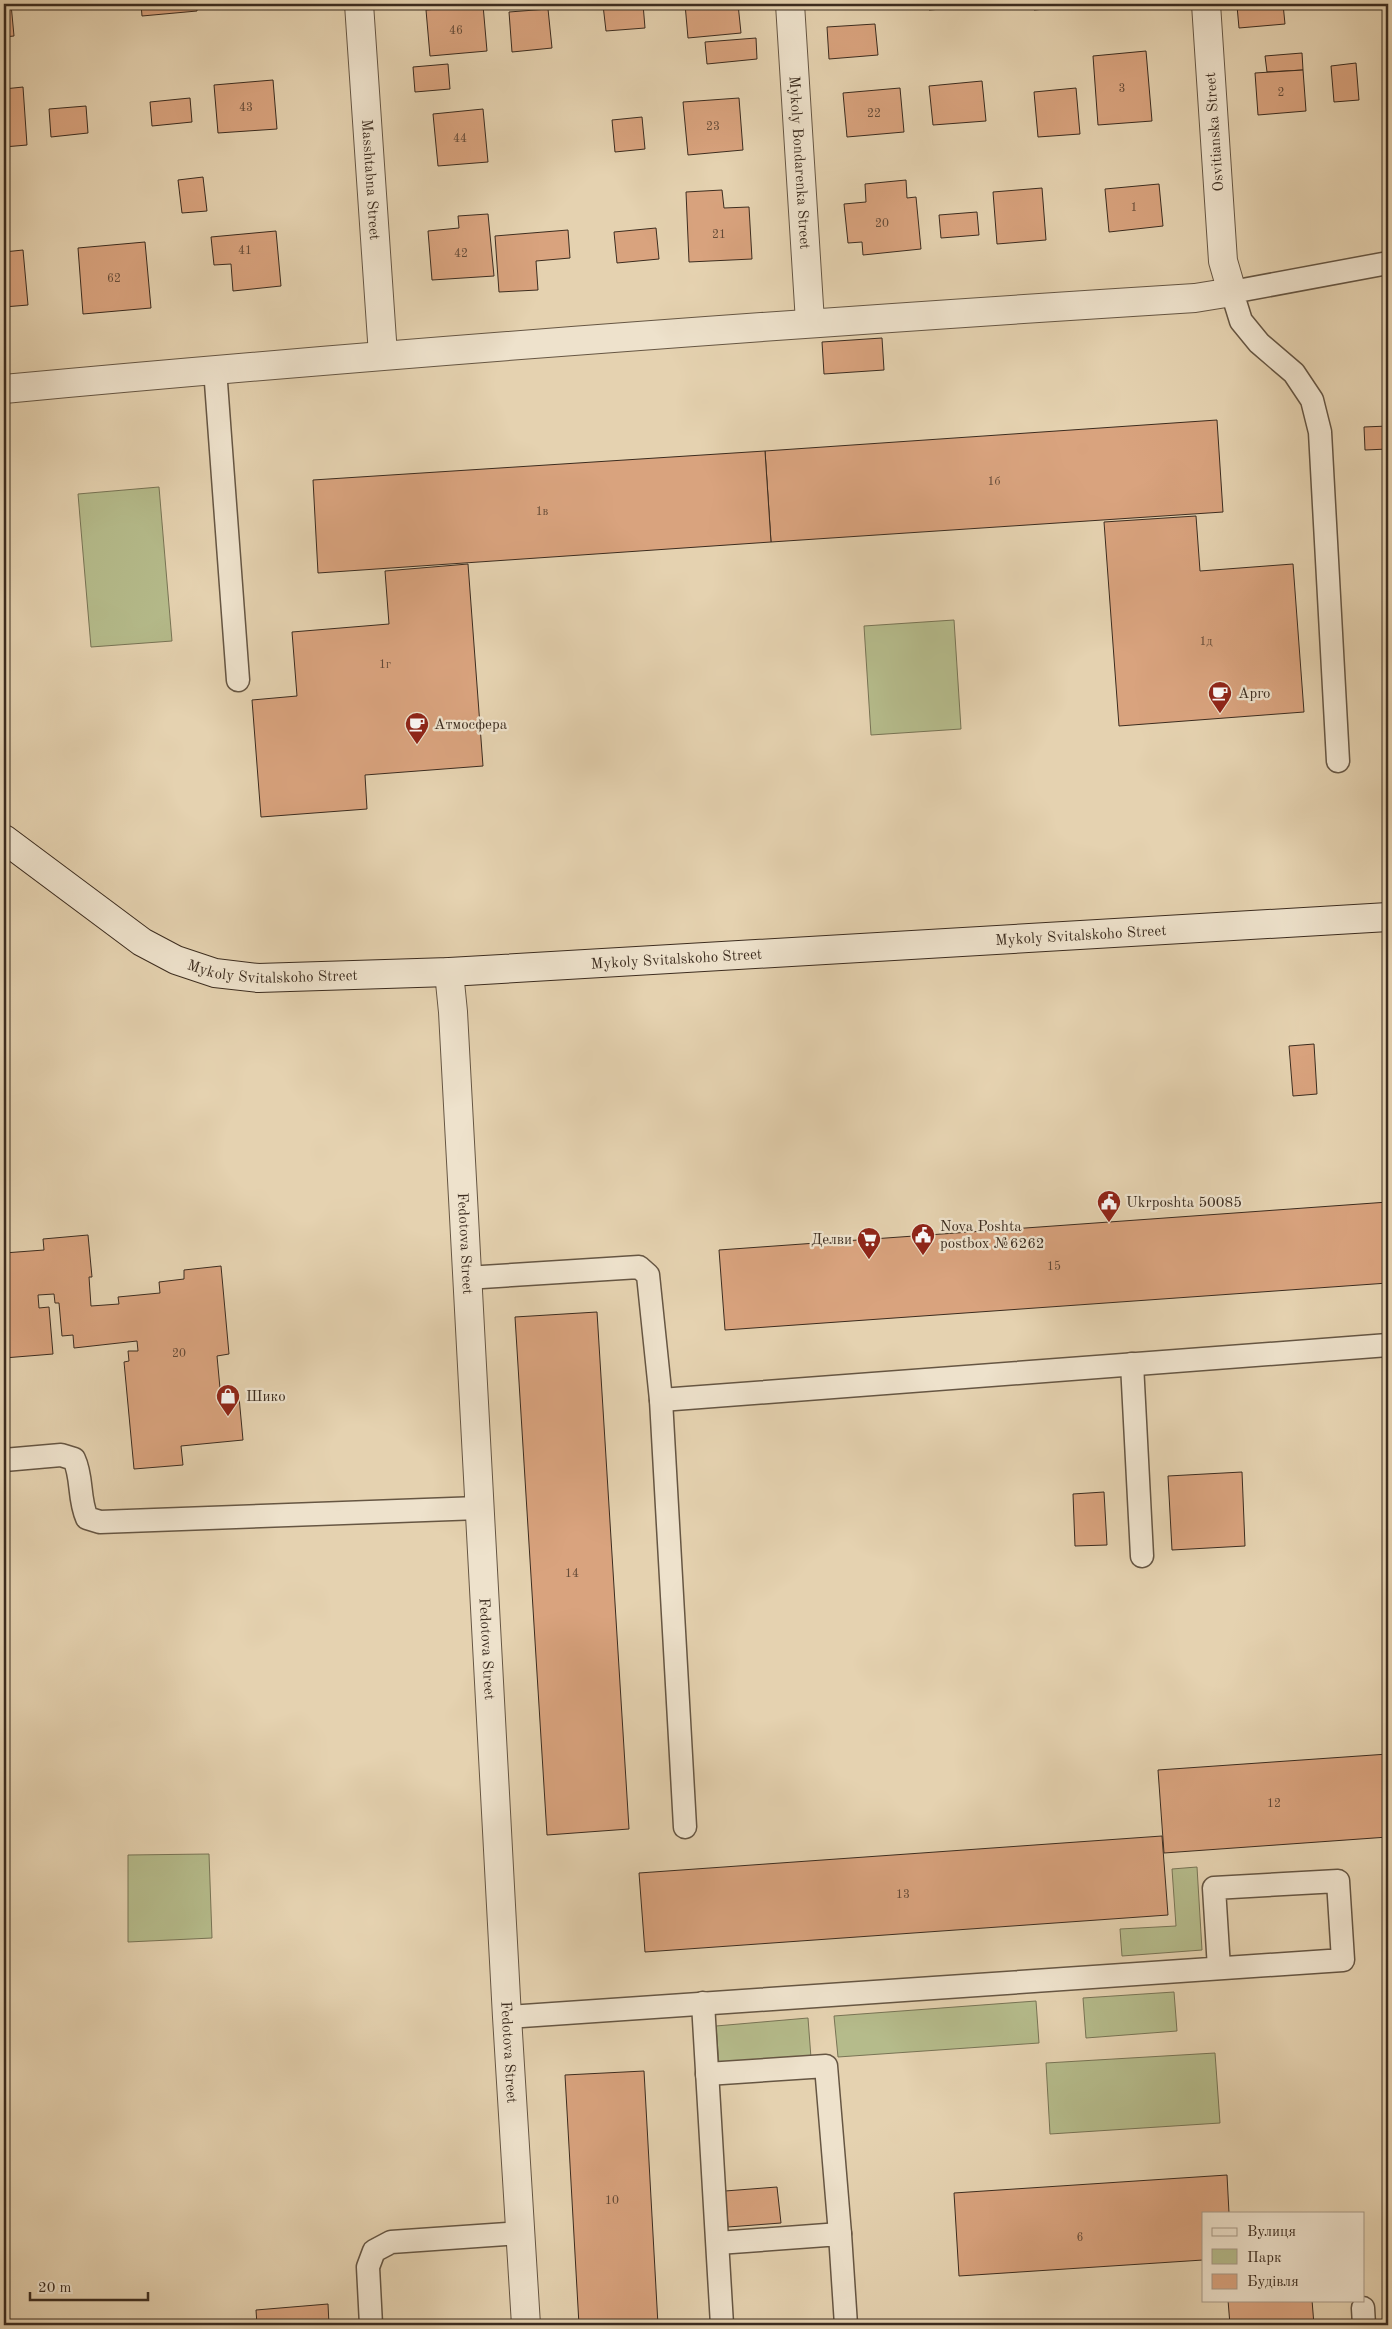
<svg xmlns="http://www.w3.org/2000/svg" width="1392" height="2329" font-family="'Old Standard TT',serif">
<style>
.green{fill:#b5bb8b;stroke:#787455}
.building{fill:#d9a37e;stroke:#3c2c1f}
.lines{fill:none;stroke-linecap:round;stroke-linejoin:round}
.service-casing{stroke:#665643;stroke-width:25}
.minor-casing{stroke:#665643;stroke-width:30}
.secondary-casing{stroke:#3c2c1f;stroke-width:30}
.service{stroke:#eee2cc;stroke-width:22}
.minor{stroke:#eee2cc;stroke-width:28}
.secondary{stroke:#eee2cc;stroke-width:28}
.labels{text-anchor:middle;stroke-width:4.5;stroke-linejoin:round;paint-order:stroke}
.number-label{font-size:12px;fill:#634a37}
.street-label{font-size:15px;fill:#3c2c1f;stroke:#eee2cc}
.poi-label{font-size:15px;fill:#3c2c1f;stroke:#eee2cc;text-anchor:start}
</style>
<rect width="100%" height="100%" fill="#e5d2b0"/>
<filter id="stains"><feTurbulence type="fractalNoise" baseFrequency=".004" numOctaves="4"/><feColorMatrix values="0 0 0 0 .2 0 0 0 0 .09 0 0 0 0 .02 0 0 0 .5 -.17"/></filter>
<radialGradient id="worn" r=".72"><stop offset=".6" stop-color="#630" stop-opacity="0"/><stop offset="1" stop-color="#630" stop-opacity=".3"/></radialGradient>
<!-- green -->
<g class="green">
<path d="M159,487L172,641L91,647L78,494Z"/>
<path d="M954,620L961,729L871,735L864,626Z"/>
<path d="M209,1854L212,1938L128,1942V1855Z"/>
<path d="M1197,1867L1202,1950L1122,1956L1120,1929L1176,1926L1172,1869Z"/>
<path d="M1174,1992L1177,2031L1086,2038L1083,1998Z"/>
<path d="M1036,2001L1039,2043L838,2057L834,2016Z"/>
<path d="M808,2018L811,2058L719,2065L716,2026Z"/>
<path d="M1215,2053L1220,2123L1050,2134L1046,2063Z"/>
</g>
<!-- building -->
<g class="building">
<path d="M4,4H11L14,36L4,37Z"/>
<path d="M141,4H197V11L142,16Z"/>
<path d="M213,4H262L213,9Z"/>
<path d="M623,4H643L645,28L606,31L603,5Z"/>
<path d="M685,4H738L741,33L688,38Z"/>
<path d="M929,4H969V7L929,10Z"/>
<path d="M1034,4H1069L1070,7L1034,10Z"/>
<path d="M1262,4H1283L1285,24L1239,28L1237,6Z"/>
<path d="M483,5L487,51L430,56L426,10Z"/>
<path d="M548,9L552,48L512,52L509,12Z"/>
<path d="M875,24L878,55L829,59L827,27Z"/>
<path d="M756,38L757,59L707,64L705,42Z"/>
<path d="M1146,51L1152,121L1098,125L1093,56Z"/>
<path d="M1302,53L1303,70L1267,72L1265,56Z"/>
<path d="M1356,63L1359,100L1334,102L1331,66Z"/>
<path d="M448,64L450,89L415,92L413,67Z"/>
<path d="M1303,70L1306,111L1258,115L1255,73Z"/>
<path d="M273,80L277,129L218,133L214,85Z"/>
<path d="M982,81L986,121L933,125L929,86Z"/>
<path d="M23,87L27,145L4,147V89Z"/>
<path d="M900,88L904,132L847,137L843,93Z"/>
<path d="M1076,88L1080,134L1038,137L1034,92Z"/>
<path d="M190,98L192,122L152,126L150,102Z"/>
<path d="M739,98L743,150L688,155L683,102Z"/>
<path d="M86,106L88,133L51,137L49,109Z"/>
<path d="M483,109L488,162L438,166L433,114Z"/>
<path d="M642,117L645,149L615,152L612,120Z"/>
<path d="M203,177L207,211L182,213L178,180Z"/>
<path d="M906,180L907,198L916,197L921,249L863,255L862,242L848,243L844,204L866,202L865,184Z"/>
<path d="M1159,184L1163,226L1109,232L1105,189Z"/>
<path d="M1042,188L1046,240L997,244L993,192Z"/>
<path d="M722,190L724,208L749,207L752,259L689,262L686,192Z"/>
<path d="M977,212L979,235L941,238L939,215Z"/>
<path d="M488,214L494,276L432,280L428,231L459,228L458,216Z"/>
<path d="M656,228L659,259L617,263L614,232Z"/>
<path d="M568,230L570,258L536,261L538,290L499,292L495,236Z"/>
<path d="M276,231L281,286L233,291L231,264L214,265L211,237Z"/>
<path d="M145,242L151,308L83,314L78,248Z"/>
<path d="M23,250L28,305L4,307V252Z"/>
<path d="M882,338L884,370L824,374L822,342Z"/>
<path d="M1217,420L1223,512L771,542L765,451Z"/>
<path d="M1388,426V449L1365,450L1364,427Z"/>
<path d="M765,451L771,542L318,573L313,480Z"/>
<path d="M1196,516L1200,571L1293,564L1304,712L1119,726L1104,522Z"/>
<path d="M468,564L483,766L365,775L367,809L261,817L252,700L297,696L292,632L389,624L385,571Z"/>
<path d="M1314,1044L1317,1094L1293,1096L1289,1046Z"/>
<path d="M1388,1202V1283L725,1330L719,1250Z"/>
<path d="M88,1235L92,1277H89L91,1306L119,1304L118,1297L160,1293L159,1282L184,1279V1270L221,1266L229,1354L217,1356L221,1399L239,1397L243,1440L181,1446L183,1465L134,1469L124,1362L129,1361L128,1351H138L137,1341L74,1348L73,1335L62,1336L59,1303H55L54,1294L38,1295L39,1308L49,1307L53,1354L4,1358V1253L44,1250L43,1239Z"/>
<path d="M597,1312L629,1829L547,1835L515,1317Z"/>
<path d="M1242,1472L1245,1546L1172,1550L1168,1476Z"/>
<path d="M1104,1492L1107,1545L1075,1546L1073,1494Z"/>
<path d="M1388,1754V1837L1164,1853L1158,1770Z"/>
<path d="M1162,1836L1168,1915L645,1952L639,1873Z"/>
<path d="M644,2071L658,2325H579L565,2075Z"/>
<path d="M1227,2175L1229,2213H1203V2260L959,2276L954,2193Z"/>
<path d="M777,2187L781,2223L728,2227L725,2191Z"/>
<path d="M1228,2300H1312L1314,2325H1230Z"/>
<path d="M328,2304L329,2325H257L256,2310Z"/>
</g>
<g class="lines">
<!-- service casing -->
<g class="service-casing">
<g id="service">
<path d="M215,369L238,680"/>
<path d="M1338,761L1320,432L1312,400L1294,373L1259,343L1241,321L1232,292L1388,263"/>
<path d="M466,1278L639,1267L648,1275L661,1400L685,1827"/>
<path d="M1132,1364L1142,1556"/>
<path d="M661,1400L1388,1345"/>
<path d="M4,1460L61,1455L74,1459C83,1478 78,1498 87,1518L100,1522L479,1508"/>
<path d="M703,2003L722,2325"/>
<path d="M507,2017L1343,1960L1338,1881L1214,1888L1219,1968"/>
<path d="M707,2074L826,2066L840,2234"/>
<path d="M718,2243L840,2234L846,2325"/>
<path d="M1363,2308L1364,2325"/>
<path d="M371,2325L368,2267L374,2251L391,2242L521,2233"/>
</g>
</g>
<!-- minor casing -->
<g class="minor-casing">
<g id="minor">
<path id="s1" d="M359,4L383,355"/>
<path id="s2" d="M790,4L810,322"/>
<path d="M4,389C400,352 797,323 1195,298L1232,292L1223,261L1206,4"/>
<path id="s3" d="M449,972L453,1012L507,2017L526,2325"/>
</g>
</g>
<!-- secondary casing -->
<g class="secondary-casing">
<g id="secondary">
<path id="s4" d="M4,839L142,942L176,960L215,973L258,978L449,972L1388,917"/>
</g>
</g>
<!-- service -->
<use href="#service" class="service"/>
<!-- minor -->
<use href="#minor" class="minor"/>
<!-- secondary -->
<use href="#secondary" class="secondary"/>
</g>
<!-- icons -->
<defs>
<g id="cafe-pin" transform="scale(1.25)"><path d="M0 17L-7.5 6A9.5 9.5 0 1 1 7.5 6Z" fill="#8f2418" stroke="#eee2cc"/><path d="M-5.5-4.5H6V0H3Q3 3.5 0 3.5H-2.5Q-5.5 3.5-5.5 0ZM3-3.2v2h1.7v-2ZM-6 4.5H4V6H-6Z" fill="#fff"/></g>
<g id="civic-pin" transform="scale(1.25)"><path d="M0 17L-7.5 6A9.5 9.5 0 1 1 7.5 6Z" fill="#8f2418" stroke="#eee2cc"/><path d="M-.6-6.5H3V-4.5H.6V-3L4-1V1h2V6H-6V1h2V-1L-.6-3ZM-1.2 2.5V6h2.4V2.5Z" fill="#fff"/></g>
<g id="supermarket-pin" transform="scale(1.25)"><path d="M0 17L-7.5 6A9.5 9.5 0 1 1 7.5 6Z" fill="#8f2418" stroke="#eee2cc"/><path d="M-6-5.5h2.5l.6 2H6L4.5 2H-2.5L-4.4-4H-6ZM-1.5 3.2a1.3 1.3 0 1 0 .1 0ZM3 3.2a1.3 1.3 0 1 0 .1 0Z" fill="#fff"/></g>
<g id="shop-pin" transform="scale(1.25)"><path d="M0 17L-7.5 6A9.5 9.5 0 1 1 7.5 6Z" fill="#8f2418" stroke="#eee2cc"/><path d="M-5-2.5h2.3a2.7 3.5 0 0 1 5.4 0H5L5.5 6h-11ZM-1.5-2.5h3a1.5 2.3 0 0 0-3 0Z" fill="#fff"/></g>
</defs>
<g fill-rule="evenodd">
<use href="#cafe-pin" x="1220" y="693"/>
<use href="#cafe-pin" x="417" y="724"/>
<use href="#civic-pin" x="1109" y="1202"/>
<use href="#civic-pin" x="923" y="1235"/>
<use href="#supermarket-pin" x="869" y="1239"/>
<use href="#shop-pin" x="228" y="1396"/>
</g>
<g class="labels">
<!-- number labels -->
<g class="number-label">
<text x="456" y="34">46</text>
<text x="1122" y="92">3</text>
<text x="1281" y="96">2</text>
<text x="246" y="111">43</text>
<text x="874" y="117">22</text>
<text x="713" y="130">23</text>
<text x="460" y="142">44</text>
<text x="1134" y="211">1</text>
<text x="882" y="227">20</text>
<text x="719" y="238">21</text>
<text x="245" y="254">41</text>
<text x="461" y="257">42</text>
<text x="114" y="282">62</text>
<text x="994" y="485">1б</text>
<text x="542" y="515">1в</text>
<text x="1206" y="645">1д</text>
<text x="385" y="668">1г</text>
<text x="1054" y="1270">15</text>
<text x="179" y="1357">20</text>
<text x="572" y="1577">14</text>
<text x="1274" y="1807">12</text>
<text x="903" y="1898">13</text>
<text x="612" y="2204">10</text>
<text x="1080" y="2241">6</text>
</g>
<!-- street labels -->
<g class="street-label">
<text transform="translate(1214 132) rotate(-94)" y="5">Osvitianska Street</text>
<text dy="5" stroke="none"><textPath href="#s2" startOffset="159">Mykoly Bondarenka Street</textPath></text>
<text dy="5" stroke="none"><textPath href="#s1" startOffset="176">Masshtabna Street</textPath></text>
<text dy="5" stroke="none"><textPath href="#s4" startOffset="1119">Mykoly Svitalskoho Street</textPath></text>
<text dy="5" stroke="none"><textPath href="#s4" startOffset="714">Mykoly Svitalskoho Street</textPath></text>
<text dy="5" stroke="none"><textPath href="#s4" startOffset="309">Mykoly Svitalskoho Street</textPath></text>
<text dy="5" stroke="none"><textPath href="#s3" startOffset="272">Fedotova Street</textPath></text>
<text dy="5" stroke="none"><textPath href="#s3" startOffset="678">Fedotova Street</textPath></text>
<text dy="5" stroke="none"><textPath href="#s3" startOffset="1082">Fedotova Street</textPath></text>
</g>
<!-- poi labels -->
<g class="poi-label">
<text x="1238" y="698">Арго</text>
<text x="434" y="729">Атмосфера</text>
<text x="1126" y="1207">Ukrposhta 50085</text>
<text x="940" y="1231">Nova Poshta<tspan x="940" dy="17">postbox №6262</tspan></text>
<text x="852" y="1244" text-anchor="end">Делви</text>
<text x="246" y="1401">Шико</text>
</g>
</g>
<!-- margin -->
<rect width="1392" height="2329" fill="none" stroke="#e5d2b0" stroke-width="20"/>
<rect x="5" y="5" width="1382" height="2319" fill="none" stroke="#3c2c1f" stroke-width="2.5"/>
<rect x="10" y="10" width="1372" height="2309" fill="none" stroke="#3c2c1f"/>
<!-- legend -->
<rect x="1202" y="2212" width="162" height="90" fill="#eee2cc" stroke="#a79987"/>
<rect x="1212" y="2228" width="25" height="8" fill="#eee2cc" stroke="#a79987"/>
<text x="1247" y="2236" font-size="15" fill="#3c2c1f">Вулиця</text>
<rect x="1212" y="2249" width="25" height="15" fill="#b5bb8b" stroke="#a79987"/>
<text x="1247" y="2262" font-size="15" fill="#3c2c1f">Парк</text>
<rect x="1212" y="2274" width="25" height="15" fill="#d9a37e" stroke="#a79987"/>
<text x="1247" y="2286" font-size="15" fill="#3c2c1f">Будівля</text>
<!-- scale -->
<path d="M30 2292v8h118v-8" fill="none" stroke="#3c2c1f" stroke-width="2.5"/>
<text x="38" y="2292" font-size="15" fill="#3c2c1f" stroke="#eee2cc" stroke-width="4" paint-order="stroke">20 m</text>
<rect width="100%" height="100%" filter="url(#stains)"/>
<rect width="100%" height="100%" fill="url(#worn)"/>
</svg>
